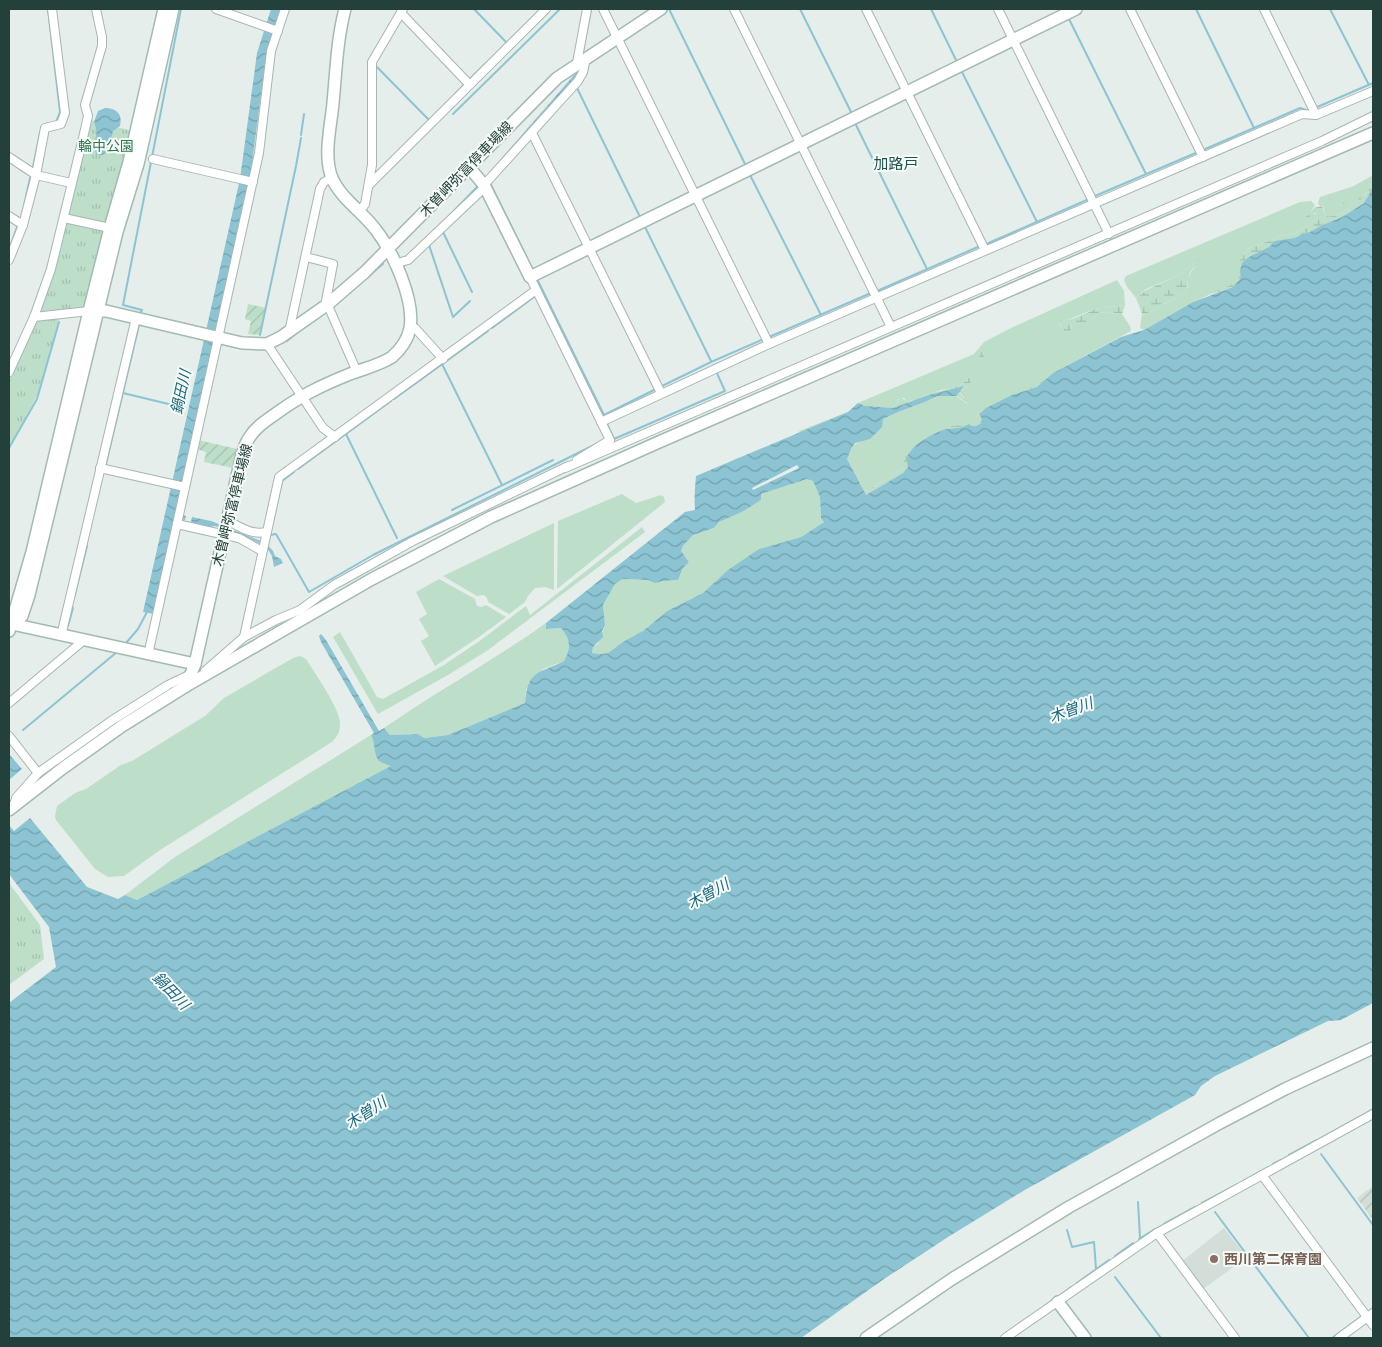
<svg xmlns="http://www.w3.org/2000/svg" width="1382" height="1347" font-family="Jost,'Noto Sans JP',sans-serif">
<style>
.built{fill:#d3ded9}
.industrial{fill:url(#industrial-furrows)}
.grass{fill:#bddfc9}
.wetland{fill:url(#wetland-marsh)}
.park{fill:url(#park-tufts)}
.garden{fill:url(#garden-furrows)}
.water{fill:url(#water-waves);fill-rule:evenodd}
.pier{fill:#e5eeea}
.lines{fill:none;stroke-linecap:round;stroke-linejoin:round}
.stream{stroke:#8cc4d3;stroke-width:2}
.street-casing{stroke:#a7b6b2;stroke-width:10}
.secondary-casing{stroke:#a3bab3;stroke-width:14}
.street{stroke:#fff;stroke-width:8}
.secondary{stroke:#fff;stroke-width:11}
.education-dot{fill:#8d6e63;stroke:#f5faf8;stroke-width:2}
.labels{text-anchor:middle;stroke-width:4;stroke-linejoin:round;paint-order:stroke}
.park-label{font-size:14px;fill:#2d784f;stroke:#f5faf8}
.street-label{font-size:14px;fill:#23403a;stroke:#f5faf8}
.education-label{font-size:14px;font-weight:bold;fill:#785e54;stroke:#f5faf8;text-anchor:start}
.neighbourhood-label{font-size:15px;fill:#1e534a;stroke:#f5faf8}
.water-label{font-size:15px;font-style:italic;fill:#1c677e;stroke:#f5faf8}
</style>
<defs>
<pattern id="industrial-furrows" width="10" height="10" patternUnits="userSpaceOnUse" patternTransform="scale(1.25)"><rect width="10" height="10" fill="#d3ded9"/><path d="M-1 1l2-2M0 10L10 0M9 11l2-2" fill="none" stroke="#b5c0bb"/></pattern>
<pattern id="wetland-marsh" width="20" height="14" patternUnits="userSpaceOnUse" patternTransform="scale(1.25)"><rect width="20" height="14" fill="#bddfc9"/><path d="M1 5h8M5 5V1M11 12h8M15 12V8" fill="none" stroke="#a2c0ad"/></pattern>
<pattern id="park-tufts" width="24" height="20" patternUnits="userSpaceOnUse" patternTransform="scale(1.25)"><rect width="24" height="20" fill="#bddfc9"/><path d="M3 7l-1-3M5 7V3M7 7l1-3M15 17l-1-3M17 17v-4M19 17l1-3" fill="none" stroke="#a2c0ad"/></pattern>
<pattern id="garden-furrows" width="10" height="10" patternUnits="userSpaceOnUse" patternTransform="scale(1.25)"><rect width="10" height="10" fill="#bddfc9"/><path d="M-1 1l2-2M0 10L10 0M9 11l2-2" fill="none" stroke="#a2c0ad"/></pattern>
<pattern id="water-waves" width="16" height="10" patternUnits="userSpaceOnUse" patternTransform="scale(1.25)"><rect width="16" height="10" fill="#8cc4d3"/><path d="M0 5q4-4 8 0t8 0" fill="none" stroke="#72a1ac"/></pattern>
</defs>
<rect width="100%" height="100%" fill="#e5eeea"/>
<!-- built -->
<path class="built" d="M1224,1228L1247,1257L1202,1290L1181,1262Z"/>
<!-- industrial -->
<path class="industrial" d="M1373,1186V1220L1357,1198Z"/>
<!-- grass -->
<g class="grass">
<path d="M1373,175V186H1371C1363,199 1341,219 1326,216L1323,206H1320L1318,203L1320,197L1354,186Z"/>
<path d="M1311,201L1315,205L1306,219L1313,213L1317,215L1316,219L1296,233L1276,237L1269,241L1249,248L1237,263L1236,279L1231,285L1193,302L1144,330L1140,328L1142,314L1145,315L1185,292L1188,287V278L1198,260L1179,275L1146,289L1136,298L1127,287L1124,280L1126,276L1300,202Z"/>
<path d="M1117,280L1124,291L1125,305L1095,309L1059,323L1064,332L1071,331L1072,322L1074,321L1089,322L1100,312L1122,314L1130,326L1131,331L1053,373L1037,387L1012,395L982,411L969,424L949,426L904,468L867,491L860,483L847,459C853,444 854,443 870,439L883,419L898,412L925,402L937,396H956L968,404L960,392L968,386L982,352L968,379L962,384L951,389L941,390L907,402L904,398L898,399L896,407L893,408L865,406L858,403L974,354L984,342L1011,328Z"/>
<path d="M807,479L813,481L820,497L821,517L824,522L801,537L759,549L703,593L667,611L643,631L626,640L608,653L600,654L592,653L593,647L598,644L605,625L603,605L615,584L622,579L648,580L655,583L663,581L678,580L683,568L689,562L681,551L683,546L693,535L714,528L719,522L742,512L760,500L761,494Z"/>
<path d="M622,494L636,503L661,495L664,497L665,502L557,589L558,521Z"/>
<path d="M554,523V590L545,587L535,588L528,596L525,602L509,614L488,602L487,598L484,595L477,596L443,576Z"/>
<path d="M642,527L645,532L488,650L448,675L378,714L333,637L340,632L377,697L383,699L444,665L481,640L526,606L530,615Z"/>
<path d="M439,579L475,599L477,606L481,607L486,605L506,617L479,637L435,666L421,641L429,636L419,619L427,614L416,592Z"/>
<path d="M546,623V629L561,628C571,640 571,648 564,661L543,669L526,690L525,703L448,735L424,738L418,734L390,735L384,728C437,691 493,661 546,623Z"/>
<path d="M300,656L306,659C315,674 341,709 340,725C340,732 337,737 332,742L160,850L124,876L108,877L95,869L56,820L55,816L57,806L75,793L86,789L121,765L132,761L205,716L224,698L293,658Z"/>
<path d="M371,735C382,753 367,755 392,766L137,900L125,895L175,857Z"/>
</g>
<!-- wetland -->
<g class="wetland">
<path d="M1371,186H1373V197L1342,217L1320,226L1310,232L1302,234L1274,250L1233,287L1213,294L1215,291L1231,285L1235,279L1237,263L1249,248L1269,241L1276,237L1296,233L1316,219V213H1313L1306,220L1305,218L1314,208L1322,206L1326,216C1337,218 1349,210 1356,202L1331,205L1328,200L1331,199L1335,202L1358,200L1359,196L1365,195Z"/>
<path d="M1198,260L1200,261C1195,265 1189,272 1188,279C1187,285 1189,287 1185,292L1145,315L1142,314L1136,298L1146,290L1179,275Z"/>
<path d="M1125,305L1122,314L1100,312L1089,322H1072L1071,331L1064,332L1059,322L1075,318L1095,309Z"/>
<path d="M982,351L986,353L972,380L968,386L960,392L961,395L969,404C965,402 961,397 956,396C940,392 898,411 883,419L882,427L870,439L855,443L851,449L847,459L860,483L867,491L904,468C904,463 903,457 905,453C912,439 933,429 947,426C954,425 960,426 966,423H969C983,411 994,402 1012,395C1026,389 1035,388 1047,378L1043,385L908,467L903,473L861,498L799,431L848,412L858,403L865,406L893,408L896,406L900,397L908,402L931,393L951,389L962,384L968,379Z"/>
</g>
<!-- park -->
<g class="park">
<path d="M90,120L132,131L107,219L83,315L60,316L39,392L9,448V378L36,319L53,270L70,210Z"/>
<path d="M9,883L40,925L44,959L9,985Z"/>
</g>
<!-- garden -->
<g class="garden">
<path d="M248,304L266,308L260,335L248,334L251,321L245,319Z"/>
<path d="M198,440L237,449L233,468L204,462L206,452L196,449Z"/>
</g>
<!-- water -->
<g class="water">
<path d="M271,9H280L266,56L251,171L176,513L186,516L185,520L175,518L154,614L143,612L240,179L257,53Z"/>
<path d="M588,9H592L581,67L578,74L487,178L480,183L575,74L578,69Z"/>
<path d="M105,108C117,108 123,115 120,126L113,131L108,152L102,155L96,154L94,145L97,131L94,122L98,111Z"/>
<path d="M1373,188V1003L1341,1020L1328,1021L1215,1076L1201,1086L1195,1095L1023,1191L948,1237L884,1279L801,1338H9V1003L56,967L49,927L9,874V825L14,831L30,818L87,887L118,899L125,895L137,900L391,766C388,765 382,763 379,761C373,754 376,743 371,735L374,733L321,642L319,636L321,634L326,640L379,731L384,728L390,735L418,734L424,738L448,735L525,703C528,669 539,674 564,661C571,648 571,640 561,628L546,629V623L685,512L695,510C694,498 695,488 696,476L848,412L858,403L865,406L893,408L929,395L964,386L956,396H937L925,402L898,412L883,419L882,427L870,439L855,443L851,449L847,459L866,495L903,473L908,467C907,461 906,456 910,452C917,442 935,432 947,429C956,428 961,429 969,424C974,428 976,426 981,423L982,419L979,414L986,408L1012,395L1037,387L1053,373L1121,337L1144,330L1193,302L1233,287L1241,278L1240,271L1242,263L1249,257L1269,247L1275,241L1295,238L1302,234L1310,232L1320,226L1342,217L1364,203ZM807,479L813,481L820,497L821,518L824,522L801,537L759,549L728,570L703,593L667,611L643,631L626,640L608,653L600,654L592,653L593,647L603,637L602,631L605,625L603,605L615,584L622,579L648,580L655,583L663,581L678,580L683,568L689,562L681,551L683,546L693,535L714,528L719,522L742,512L761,500V494Z"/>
<path d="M192,517L211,521L266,543L273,551L275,556L281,559L283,563L274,567L272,556L266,546L231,531L215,526L209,527L191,522Z"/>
<path d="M9,754L22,769L9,780Z"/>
</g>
<!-- pier -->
<path class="pier" d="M797,465L799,468L753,490L752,488Z"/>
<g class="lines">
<!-- stream -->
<g class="stream">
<path d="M48,9L60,112L56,122"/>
<path d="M474,9L507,43"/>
<path d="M669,9L746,166"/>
<path d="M800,9L852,114"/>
<path d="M931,9L957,62"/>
<path d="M1196,9L1254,128"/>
<path d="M1330,9L1369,85"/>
<path d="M1068,17L1146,174"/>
<path d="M376,66L429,120L430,119"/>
<path d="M961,70L1037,222"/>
<path d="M470,79L486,63"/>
<path d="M576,86L641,219"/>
<path d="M455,94L465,84"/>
<path d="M1315,108L1373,83"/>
<path d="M453,114L560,9"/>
<path d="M855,123L927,269"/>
<path d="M301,135L304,114"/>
<path d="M1203,150L1300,108L1309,111"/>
<path d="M33,167L40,133"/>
<path d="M750,175L821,315"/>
<path d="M490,183L527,258"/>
<path d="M1095,196L1198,152"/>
<path d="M450,215L478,186"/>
<path d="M21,219L30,178"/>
<path d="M644,225L711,361"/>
<path d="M443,232L472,292"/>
<path d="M429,245L453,317L470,301"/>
<path d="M984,245L1089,199"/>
<path d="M10,247L17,227"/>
<path d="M371,274L383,264"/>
<path d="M537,279L604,415L656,389"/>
<path d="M877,291L980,246"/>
<path d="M141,312L142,310L123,305L181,9"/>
<path d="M492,328L534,297"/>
<path d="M260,335L296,166L301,138"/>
<path d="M769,337L871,293"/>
<path d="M287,341L298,332"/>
<path d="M442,364L502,485"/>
<path d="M660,387L711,362L764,339"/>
<path d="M123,393L185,408"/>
<path d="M394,399L488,331"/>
<path d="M607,424L614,439L725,391L716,371"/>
<path d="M346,434L397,538"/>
<path d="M9,448L37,399L59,322"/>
<path d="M106,464L139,325"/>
<path d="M298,469L391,401"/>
<path d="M294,472L282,481L270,535L276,534L309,592L373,555L602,441"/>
<path d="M452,510L553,460"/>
<path d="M74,598L87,546"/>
<path d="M68,626L73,608"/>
<path d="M126,643L138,629L147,612"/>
<path d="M23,730L117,652"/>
<path d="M1368,1112L1373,1109"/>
<path d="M1323,1137L1359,1117"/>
<path d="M1321,1154L1373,1225"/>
<path d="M1289,1155L1317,1140"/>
<path d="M1273,1164L1281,1160"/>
<path d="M1243,1181L1268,1167"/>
<path d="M1138,1202L1140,1238"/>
<path d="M1202,1203L1238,1184"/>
<path d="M1215,1212L1309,1338"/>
<path d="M1164,1224L1195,1207"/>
<path d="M1067,1230L1072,1247L1094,1242L1096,1269"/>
<path d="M1139,1239L1155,1229"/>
<path d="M1115,1256L1133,1243"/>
<path d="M1115,1277L1161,1338"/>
<path d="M1077,1283L1109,1260"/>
<path d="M1058,1297L1071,1287"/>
<path d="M1044,1307L1054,1299"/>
<path d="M1366,1313L1373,1308"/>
<path d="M1332,1338L1362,1316"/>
</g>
<!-- street casing -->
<g class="street-casing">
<g id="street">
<path d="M216,9L278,31"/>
<path d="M603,9L769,344"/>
<path d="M734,9L891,327"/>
<path d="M866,9L985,250"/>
<path d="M998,9L1109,234"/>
<path d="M1130,9L1203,157"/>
<path d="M1264,9L1316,115"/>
<path d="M401,13L469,84"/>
<path d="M577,63L587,9"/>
<path d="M532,133L661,393"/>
<path d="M9,157L36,175L71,183"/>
<path d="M153,159L253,182"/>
<path d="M369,185L546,9"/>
<path d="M484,185L578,81L583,72L586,58"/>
<path d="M359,212L365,204L372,165V62L403,9"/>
<path d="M9,216L23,225"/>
<path d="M64,218L110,228"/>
<path d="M306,257L333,264L326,301L357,372"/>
<path d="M9,260L23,225L36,175L45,128L61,124L65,113L52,9"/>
<path d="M394,264L408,260L485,187"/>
<path d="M530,277L610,440L577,460"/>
<path d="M34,317L89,311"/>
<path d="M410,327L415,328L443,359"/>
<path d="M289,332L320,189L324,182L332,178"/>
<path d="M267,344L323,428L335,437"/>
<path d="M9,372L34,317L51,269L83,138L88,116L85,105L102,46V37L96,9"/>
<path d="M601,422L769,344L1302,114L1316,115L1373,91"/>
<path d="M100,468L185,487"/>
<path d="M565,468L1322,141L1373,116"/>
<path d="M227,520C240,527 251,535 266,532"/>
<path d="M177,524L239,538L262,551"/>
<path d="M61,636L136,318"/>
<path d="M244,637L279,477L536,290"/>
<path d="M148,655L259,153L271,51L285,9"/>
<path d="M205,671L244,637L276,620L300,610L334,585L363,569L413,541L568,466"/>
<path d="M9,703L84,640"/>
<path d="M9,736L38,773"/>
<path d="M14,806L16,798L38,773L111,721L168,685L189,675"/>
<path d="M1262,1175L1373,1325"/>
<path d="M1157,1233L1235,1338"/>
<path d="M1005,1338L1157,1233L1373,1114"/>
<path d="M1339,1338L1373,1313"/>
</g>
</g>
<!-- secondary casing -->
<g class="secondary-casing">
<g id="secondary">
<path d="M468,166L484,185L530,277L1076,9"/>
<path d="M89,311H106L242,343L267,344L281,337L328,304L365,272L557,78L661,9"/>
<path d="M12,624L22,616L29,595L117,232L138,164L173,9"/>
<path d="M12,624L195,664"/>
<path d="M9,631L32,552L89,311L110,228L129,162L164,9"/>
<path d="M186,686L195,664L240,463C242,454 244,445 249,438C255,428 264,422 274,415C300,396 320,386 350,374C363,369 380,365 392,357C400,350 408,339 410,328C415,300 393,252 376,230C363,212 341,199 332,178C323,156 331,126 333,103C336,72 337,39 345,9"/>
<path d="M9,810L63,768L122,726L186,686L372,579L491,517L659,442L1373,133"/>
<path d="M1058,1302L1085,1338"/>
<path d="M866,1338L952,1279L1069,1207L1220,1123L1285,1089L1373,1048"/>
</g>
</g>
<!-- street -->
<use href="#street" class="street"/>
<!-- secondary -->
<use href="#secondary" class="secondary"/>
</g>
<!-- markers -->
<circle class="education-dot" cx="1214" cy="1259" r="5"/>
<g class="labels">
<!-- park labels -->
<g class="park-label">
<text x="106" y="151">輪中公園</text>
</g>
<!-- street labels -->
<g class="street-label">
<text transform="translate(466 169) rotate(-46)" y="5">木曽岬弥富停車場線</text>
<text transform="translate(232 505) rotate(-76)" y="5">木曽岬弥富停車場線</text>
</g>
<!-- education labels -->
<g class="education-label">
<text x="1224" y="1264">西川第二保育園</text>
</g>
<!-- neighbourhood labels -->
<g class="neighbourhood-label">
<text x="896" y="169">加路戸</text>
</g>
<!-- water labels -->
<g class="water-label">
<text transform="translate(181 392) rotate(-78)" y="5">鍋田川</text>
<text transform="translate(1071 710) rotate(-20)" y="5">木曽川</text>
<text transform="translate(708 894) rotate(-29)" y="5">木曽川</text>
<text transform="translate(171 991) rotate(46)" y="5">鍋田川</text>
<text transform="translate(366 1113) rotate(-33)" y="5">木曽川</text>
</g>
</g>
<!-- border -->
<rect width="1382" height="1347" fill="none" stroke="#23403a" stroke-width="20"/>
</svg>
